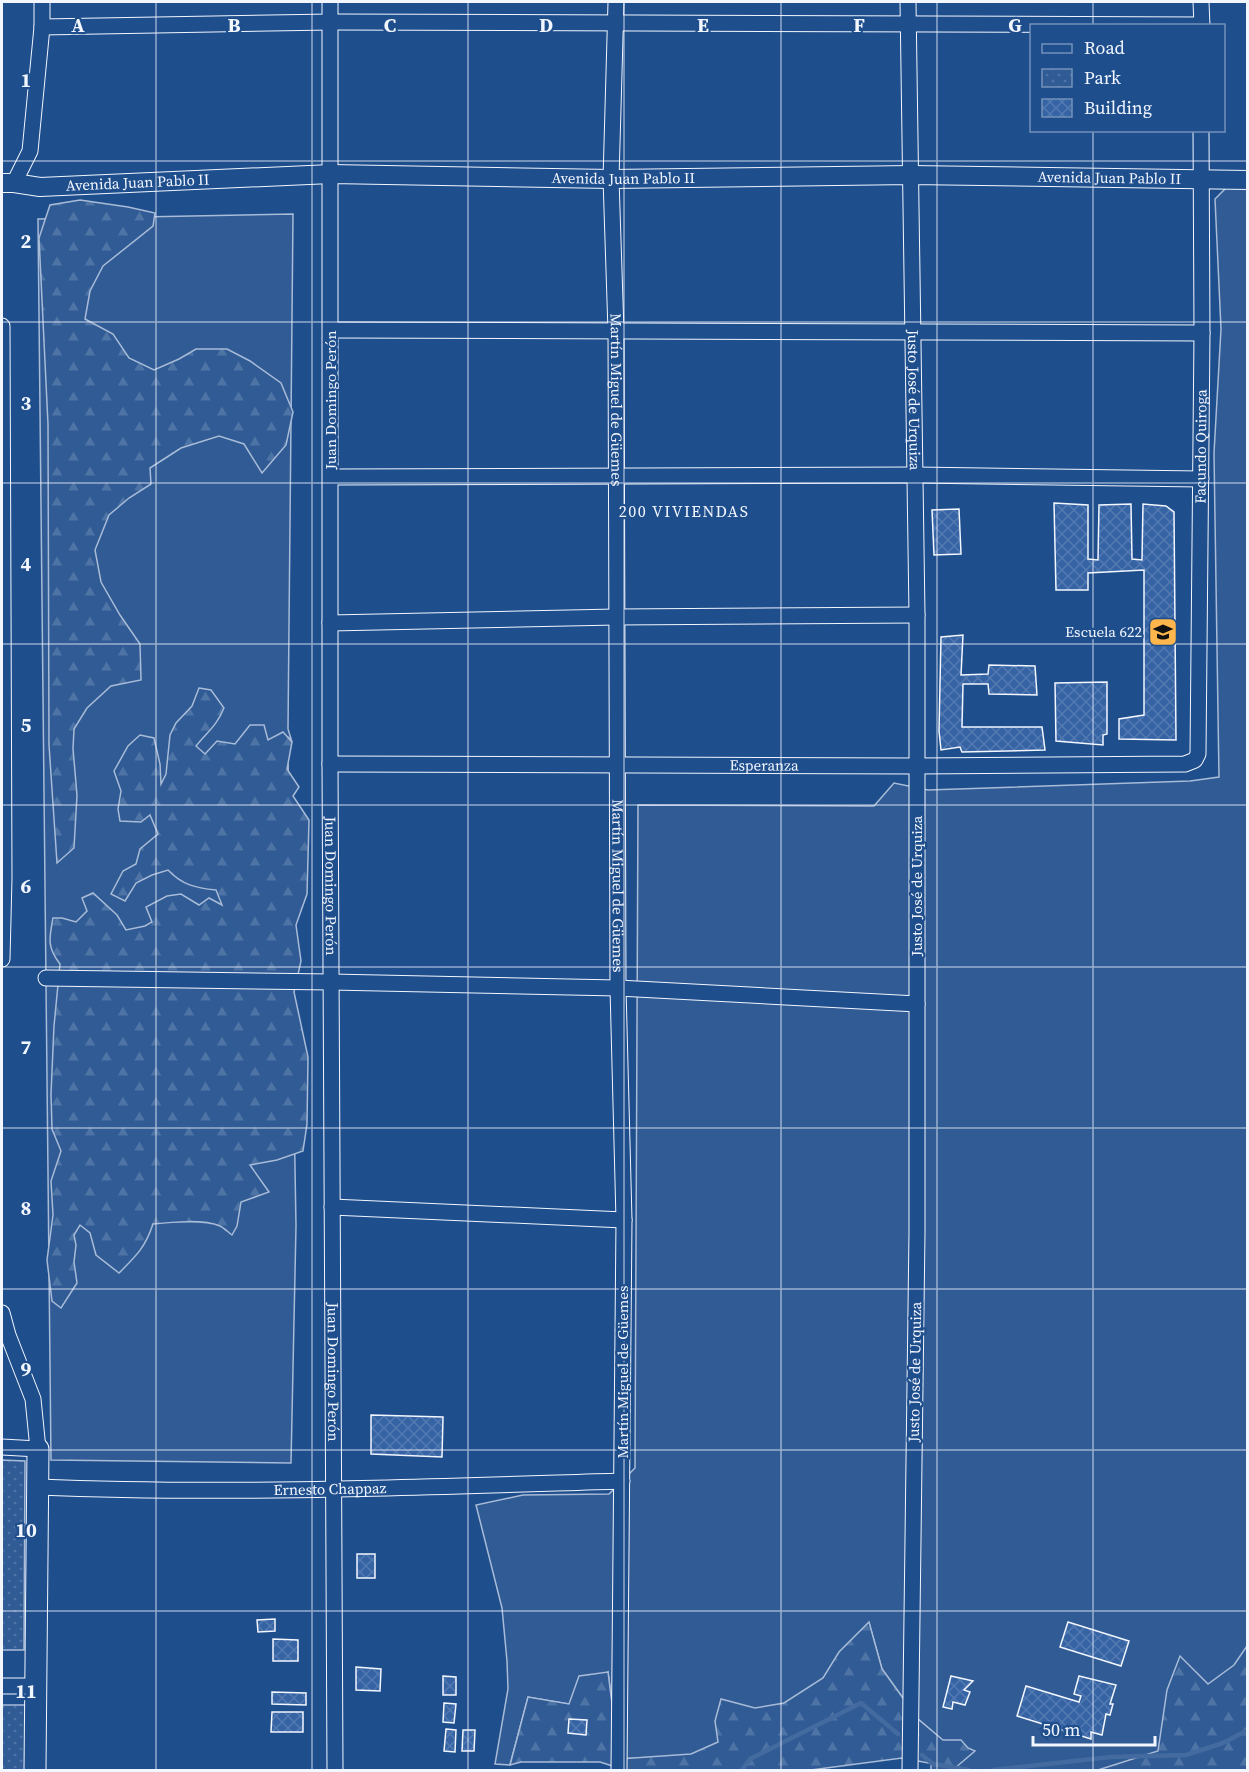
<svg xmlns="http://www.w3.org/2000/svg" width="1249" height="1772" font-family="'Source Serif 4',serif">
<style>
.built{fill:#305b95;stroke:#a8bbd7;stroke-width:1.5}
.forest{fill:url(#forest-firs);stroke:#a8bbd7;stroke-width:1.5}
.park{fill:url(#park-dots);stroke:#a8bbd7;stroke-width:1.5}
.lines{fill:none;stroke-linecap:round;stroke-linejoin:round}
.stream{stroke:#446ba0;stroke-width:4.5}
.building{fill:url(#building-cross-hatch);stroke:#f2f6ff;stroke-width:1.5}
.minor-casing{stroke:#f2f6ff;stroke-width:17}
.tertiary-casing{stroke:#f2f6ff;stroke-width:20}
.secondary-casing{stroke:#f2f6ff;stroke-width:23}
.minor{stroke:#1f4e8c;stroke-width:15}
.tertiary{stroke:#1f4e8c;stroke-width:18}
.secondary{stroke:#1f4e8c;stroke-width:21}
.grid{fill:none;stroke:#f2f6ff;stroke-width:1.5;stroke-opacity:0.55}
.labels{text-anchor:middle;stroke-width:4.5;stroke-linejoin:round;paint-order:stroke}
.street-label{font-size:15px;fill:#f2f6ff;stroke:#1f4e8c}
.poi-label{font-size:15px;fill:#f2f6ff;stroke:#1f4e8c;text-anchor:end}
.neighbourhood-label{font-size:16px;letter-spacing:1.5px;fill:#f2f6ff;stroke:#1f4e8c}
.grid-label{font-size:20px;text-anchor:middle;font-weight:bold;fill:#f2f6ff;stroke:#1f4e8c;stroke-width:4.5;stroke-linejoin:round;paint-order:stroke}
</style>
<defs>
<pattern id="forest-firs" width="22" height="20" patternUnits="userSpaceOnUse" patternTransform="scale(1.5)"><rect width="22" height="20" fill="#305b95"/><path d="M5 1l3.5 6h-7zM16 11l3.5 6h-7z" fill="#4e73a5"/></pattern>
<pattern id="park-dots" width="8" height="8" patternUnits="userSpaceOnUse" patternTransform="scale(1.5)"><rect width="8" height="8" fill="#305b95"/><path d="M2 2h.1M6 6h.1" fill="none" stroke="#4e73a5" stroke-width="1.8" stroke-linecap="round"/></pattern>
<pattern id="building-cross-hatch" width="8" height="8" patternUnits="userSpaceOnUse" patternTransform="scale(1.5)"><rect width="8" height="8" fill="#3563a3"/><path d="M0 0l8 8M0 8l8-8" fill="none" stroke="#537ab1"/></pattern>
</defs>
<rect width="100%" height="100%" fill="#1f4e8c"/>
<!-- built -->
<g class="built">
<path d="M1227,187H1247V1770H931V1730L918,1719L882,1669L869,1623L866,1760L658,1757L619,1759L608,1672L569,1704L528,1697L510,1765L495,1764L508,1689L507,1661L502,1608L476,1505L523,1495L609,1494L635,1468L638,805L874,806L894,783L928,790L1190,781L1219,777L1214,453L1221,329L1215,199Z"/>
<path d="M293,214L288,729L292,742L289,738L288,756L296,1226L291,1463L51,1460L38,219Z"/>
</g>
<!-- forest -->
<g class="forest">
<path d="M80,200L128,207L155,213L153,226L103,266L90,291L85,319L113,334L129,358L154,370L179,359L196,349H227L250,361L281,383L293,412L286,445L262,473L244,444L219,436L181,448L150,468L151,484L129,498L109,515L95,550L101,582L120,615L140,644L141,680L111,686L87,708L74,729L73,749L77,795L74,848L57,863L49,745L48,424L39,238L50,205Z"/>
<path d="M199,688L211,690L224,708C216,727 208,731 196,746L205,754L217,741L235,744L250,725H264L268,740L283,732L292,742L287,769L299,787L293,796L309,820L307,894L296,925L301,961L294,992L308,1057L307,1124L303,1151L277,1160L250,1165L269,1192L241,1202L237,1226L232,1235C228,1232 224,1228 220,1226C203,1219 172,1222 153,1224C145,1248 136,1256 119,1273L96,1255L90,1233L80,1225L74,1235L76,1245L74,1262L77,1283L61,1308L52,1301L47,1260L53,1215L51,1181L61,1151L52,1129L51,1094L54,1026L60,964C47,947 49,939 53,918H62L76,922L87,911L82,898L93,893L117,915L126,930L145,926L152,922L146,907L167,896L181,894L199,905L209,898L222,905L216,890C196,888 182,885 168,870L152,875L136,883L125,901L111,894L123,871L136,864L140,849L158,834L150,815L141,822L120,821L118,809L121,791L114,771L128,746L140,735L154,738L160,764L161,784L166,774L170,735L176,723L192,706Z"/>
<path d="M869,1622L882,1669L918,1719L943,1740H961L968,1748L975,1751L955,1768L902,1758L811,1770H625L600,1762H521L510,1765L528,1697L569,1704L579,1676L608,1672L619,1759L691,1754L718,1742L715,1721L721,1699L755,1708L784,1703L823,1678L839,1652Z"/>
<path d="M1247,1646V1770H1098L1158,1751L1167,1690L1180,1656L1208,1684L1234,1665Z"/>
</g>
<!-- park -->
<g class="park">
<path d="M2,1460L25,1461L24,1650H2Z"/>
<path d="M2,1705H26L25,1770H2Z"/>
</g>
<g class="lines">
<!-- stream -->
<g class="stream">
<path d="M922,1755L933,1764L969,1770"/>
<path d="M742,1770L750,1759L861,1703L898,1734"/>
<path d="M993,1770L1111,1757L1186,1755L1223,1743L1248,1730"/>
</g>
</g>
<!-- building -->
<g class="building">
<path d="M1054,503L1088,505V559L1098,560L1099,505L1131,504L1132,559L1142,560L1143,504L1166,506L1174,512L1176,740L1119,739V719L1144,715V570L1088,573V590H1056Z"/>
<path d="M959,509L961,554L934,555L932,510Z"/>
<path d="M963,635L961,675L988,674L989,665L1035,666L1037,695L989,694L988,684H963L962,727H1042L1045,750L962,752L960,747L941,750L939,731L941,637Z"/>
<path d="M1107,682V734L1103,735V745L1056,741L1055,683Z"/>
<path d="M371,1415L443,1417L442,1457L371,1454Z"/>
<rect x="357" y="1554" width="18" height="24"/>
<path d="M275,1619V1631L258,1632L257,1620Z"/>
<path d="M1068,1622L1129,1641L1121,1666L1060,1647Z"/>
<path d="M273,1639L298,1640V1661H273Z"/>
<path d="M356,1667L381,1669L380,1691L356,1690Z"/>
<path d="M443,1676L456,1677V1695H443Z"/>
<path d="M951,1676L973,1681L964,1690L970,1692L965,1705L953,1702L952,1709L943,1707Z"/>
<path d="M1079,1676L1116,1685L1110,1704H1113L1110,1715L1106,1714L1102,1735L1091,1732V1739L1017,1716L1026,1686L1079,1702L1081,1696L1074,1694Z"/>
<path d="M272,1692L306,1693V1705L272,1704Z"/>
<path d="M444,1703L456,1704L454,1723L443,1722Z"/>
<path d="M272,1712H303V1732H271Z"/>
<path d="M569,1719L587,1720L586,1735L568,1733Z"/>
<path d="M446,1729L456,1730L455,1752L444,1751Z"/>
<path d="M463,1730H475L474,1751H462Z"/>
</g>
<g class="lines">
<!-- minor casing -->
<g class="minor-casing">
<g id="minor">
<path id="s1" d="M330,2V764L335,1770"/>
<path id="s2" d="M616,2L611,179L616,331L618,988L624,1220L619,1770"/>
<path id="s3" d="M908,2L917,615V1232L910,1770"/>
<path d="M1201,2L1202,26"/>
<path d="M42,27L331,22L1202,25"/>
<path d="M14,183L30,151L42,27V2"/>
<path d="M2,326L4,878L2,959"/>
<path d="M331,330L1202,333"/>
<path d="M331,477L916,475L1201,479"/>
<path d="M330,623L616,617L917,615"/>
<path id="s4" d="M330,764L917,766L1185,764L1195,760L1198,754L1202,333L1201,130"/>
<path d="M46,978L331,982L618,988L917,1004"/>
<path d="M332,1207L624,1220"/>
<path d="M2,1313L8,1335L33,1399L38,1449L2,1447"/>
<path id="s5" d="M38,1487C232,1495 427,1487 622,1481"/>
<path d="M2,1686H36"/>
</g>
</g>
<!-- tertiary casing -->
<g class="tertiary-casing">
<g id="tertiary">
<path id="s6" d="M2,183H14L40,187L331,174L611,179L911,175L1248,180"/>
</g>
</g>
<!-- secondary casing -->
<g class="secondary-casing">
<path id="secondary" d="M35,1770L38,1449"/>
</g>
<!-- minor -->
<use href="#minor" class="minor"/>
<!-- tertiary -->
<use href="#tertiary" class="tertiary"/>
<!-- secondary -->
<use href="#secondary" class="secondary"/>
</g>
<!-- grid -->
<path class="grid" d="M156,2V1770M312,2V1770M468,2V1770M624,2V1770M781,2V1770M937,2V1770M1093,2V26M1093,130V1770M2,161H1248M2,322H1248M2,483H1248M2,644H1248M2,805H1248M2,967H1248M2,1128H1248M2,1289H1248M2,1450H1248M2,1611H1248"/>
<!-- icons -->
<defs>
<g id="school-square" transform="scale(1.5)"><rect x="-9" y="-9" width="18" height="18" rx="4" fill="#ffb74d" stroke="#1f4e8c"/><path d="M0-5L7-2L0 1L-7-2ZM-4 1L0 2.5L4 1V4Q0 6-4 4Z" fill="#111"/></g>
</defs>
<g fill-rule="evenodd">
<use href="#school-square" x="1163" y="632"/>
</g>
<g class="labels">
<!-- street labels -->
<g class="street-label">
<text dy="5" stroke="none"><textPath href="#s6" startOffset="622">Avenida Juan Pablo II</textPath></text>
<text dy="5" stroke="none"><textPath href="#s6" startOffset="1108">Avenida Juan Pablo II</textPath></text>
<text dy="5" stroke="none"><textPath href="#s6" startOffset="136">Avenida Juan Pablo II</textPath></text>
<text transform="translate(331 400) rotate(-90)" y="5">Juan Domingo Perón</text>
<text dy="5" stroke="none"><textPath href="#s2" startOffset="398">Martín Miguel de Güemes</textPath></text>
<text dy="5" stroke="none"><textPath href="#s3" startOffset="398">Justo José de Urquiza</textPath></text>
<text dy="5" stroke="none"><textPath href="#s4" startOffset="1180">Facundo Quiroga</textPath></text>
<text dy="5" stroke="none"><textPath href="#s4" startOffset="434">Esperanza</textPath></text>
<text dy="5" stroke="none"><textPath href="#s1" startOffset="884">Juan Domingo Perón</textPath></text>
<text dy="5" stroke="none"><textPath href="#s2" startOffset="884">Martín Miguel de Güemes</textPath></text>
<text transform="translate(917 886) rotate(-90)" y="5">Justo José de Urquiza</text>
<text dy="5" stroke="none"><textPath href="#s1" startOffset="1370">Juan Domingo Perón</textPath></text>
<text transform="translate(623 1372) rotate(-90)" y="5">Martín Miguel de Güemes</text>
<text transform="translate(915 1372) rotate(-89)" y="5">Justo José de Urquiza</text>
<text dy="5" stroke="none"><textPath href="#s5" startOffset="292">Ernesto Chappaz</textPath></text>
</g>
<!-- poi labels -->
<g class="poi-label">
<text x="1142" y="637">Escuela 622</text>
</g>
<!-- neighbourhood labels -->
<g class="neighbourhood-label">
<text x="684" y="517">200 VIVIENDAS</text>
</g>
</g>
<g class="grid-label">
<text x="78" y="32">A</text>
<text x="234" y="32">B</text>
<text x="390" y="32">C</text>
<text x="546" y="32">D</text>
<text x="703" y="32">E</text>
<text x="859" y="32">F</text>
<text x="1015" y="32">G</text>
<text x="26" y="87">1</text>
<text x="26" y="248">2</text>
<text x="26" y="410">3</text>
<text x="26" y="571">4</text>
<text x="26" y="732">5</text>
<text x="26" y="893">6</text>
<text x="26" y="1054">7</text>
<text x="26" y="1215">8</text>
<text x="26" y="1376">9</text>
<text x="26" y="1537">10</text>
<text x="26" y="1698">11</text>
</g>
<!-- border -->
<rect width="1249" height="1772" fill="none" stroke="#f2f6ff" stroke-width="6"/>
<!-- legend -->
<rect x="1030" y="24" width="195" height="108" fill="#1f4e8c" stroke="#7391ba" stroke-width="1.5"/>
<rect x="1042" y="44" width="30" height="9" fill="#1f4e8c" stroke="#7391ba" stroke-width="1.5"/>
<text x="1084" y="54" font-size="18" fill="#f2f6ff">Road</text>
<rect x="1042" y="69" width="30" height="18" fill="url(#park-dots)" stroke="#7391ba" stroke-width="1.5"/>
<text x="1084" y="84" font-size="18" fill="#f2f6ff">Park</text>
<rect x="1042" y="99" width="30" height="18" fill="url(#building-cross-hatch)" stroke="#7391ba" stroke-width="1.5"/>
<text x="1084" y="114" font-size="18" fill="#f2f6ff">Building</text>
<!-- scale -->
<path d="M1033 1736v9h122v-9" fill="none" stroke="#f2f6ff" stroke-width="3"/>
<text x="1042" y="1736" font-size="18" fill="#f2f6ff" stroke="#1f4e8c" stroke-width="4.5" paint-order="stroke">50 m</text>
</svg>
